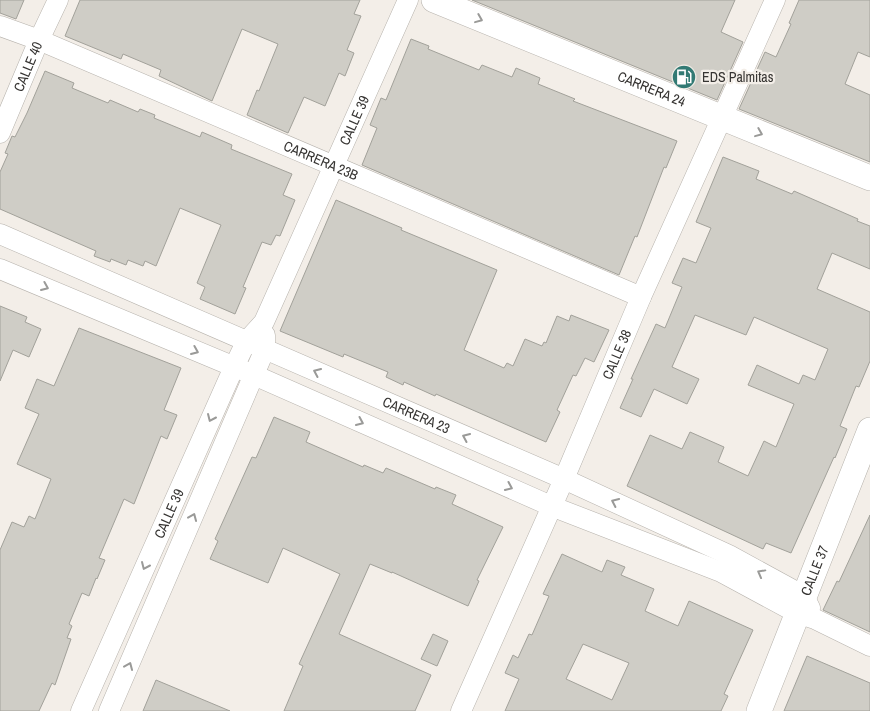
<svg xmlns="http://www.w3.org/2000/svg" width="870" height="711" font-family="'Archivo Narrow',sans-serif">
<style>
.building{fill:#cfcdc6;stroke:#a2a19a;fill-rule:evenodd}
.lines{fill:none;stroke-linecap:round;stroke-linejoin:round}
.minor-casing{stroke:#b7b3ad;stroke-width:21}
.tertiary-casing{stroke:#b7b3ad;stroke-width:26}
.minor{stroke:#fff;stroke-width:20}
.tertiary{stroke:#fff;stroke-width:25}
.oneway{stroke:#9a9a98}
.labels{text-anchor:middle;stroke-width:4.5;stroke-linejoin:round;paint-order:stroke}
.street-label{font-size:14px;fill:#363432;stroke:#f3eee8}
.poi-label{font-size:14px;fill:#363432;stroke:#f3eee8;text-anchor:start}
</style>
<rect width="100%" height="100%" fill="#f3eee8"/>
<!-- building -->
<g class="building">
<path d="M0,0H24L16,19L0,13Z"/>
<path d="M80,0H360L354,14L361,16L347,50L354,53L345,76L339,73L325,106L304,97L288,133L247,115L257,90L259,91L278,44L242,29L212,101L159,76L161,70L123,54L121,59L65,36Z"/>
<path d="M472,0H735L721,32L743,42L717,100Z"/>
<path d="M799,0H870V57L858,52L845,84L870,95V162L739,109L765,52L776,57L791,24L789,23Z"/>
<path d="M411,39L429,46L428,49L479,70L482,65L512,77L516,68L540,78L538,84L575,99L573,101L677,141L666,168L664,167L637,237L635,236L619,275L362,165L377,128L370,125L381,98L386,100Z"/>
<path d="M45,71L74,83L72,88L108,103L110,100L138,112L140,109L155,115L154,118L200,137L202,132L232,145L231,149L292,174L283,195L295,200L280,236L276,235L271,245L262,242L243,287L246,288L235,314L200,299L205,287L197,283L221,225L180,208L156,266L145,261L143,266L128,260L126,265L111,259L110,262L94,256L96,251L0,209V172L8,154L5,153L12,136L15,137L27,113Z"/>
<path d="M723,157L759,171L756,179L792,194L794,191L858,219L857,221L870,226V269L832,253L817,289L870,312V361L859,387L856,386L840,426L847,429L835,458L834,457L791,553L766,543L763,549L627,486L650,435L682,449L690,432L724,447L718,462L748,476L764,441L776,447L794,404L748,385L757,365L799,384L803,375L815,380L828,349L754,317L746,335L695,315L672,367L699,379L687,404L654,389L641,417L620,408L633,379H631L656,324L665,328L682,287L672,283L683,258L696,263L711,228L696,222Z"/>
<path d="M336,200L402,228L401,230L497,270L464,350L504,368L507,363L513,366L525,339L542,346L544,342L546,343L557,316L569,321L571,315L609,330L594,362L585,358L576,376L573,375L557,410L560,412L546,442L436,394L435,396L404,382L403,385L386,377L388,372L344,354L343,357L280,331Z"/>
<path d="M0,306L27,317L25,322L41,329L29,357L13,350L0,381Z"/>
<path d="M79,328L181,368L164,410L177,415L167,439L161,436L134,504L124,499L99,558L105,560L97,579L96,578L89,596L82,593L69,624L72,626L67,638L71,639L55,685L52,683L39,711H0V550L12,522L24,527L29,516L35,519L51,479L17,464L39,414L25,408L37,379L54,386Z"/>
<path d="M274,417L310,432L306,442L363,467L364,465L383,473L386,468L435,489L436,487L456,495L452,504L503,527L477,580L479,581L468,606L392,572V573L370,564L339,634L431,675L415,711H284L303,666L299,664L340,574L283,548L268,583L210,559L218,541L215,539L229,508L252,457L256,458Z"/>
<path d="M870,515V632L823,610L837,581L839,582Z"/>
<path d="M562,554L602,572L607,560L625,567L621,575L654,589L645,611L678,626L689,601L753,630L724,694L728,696L721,711H505L519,679L505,673L513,655L518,658L529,634L532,635L549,596L543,594ZM583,644L629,663L612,700L566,679Z"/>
<path d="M433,634L448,641L437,666L421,659Z"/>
<path d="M807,656L870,683V711H784Z"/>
<path d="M156,680L230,711H143Z"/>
</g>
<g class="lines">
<!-- minor casing -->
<g class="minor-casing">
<g id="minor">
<path id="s1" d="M0,26L39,40L641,297"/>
<path id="s2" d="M0,133L39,40L58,0"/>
<path id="s3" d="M0,234L564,479L729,555L804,596L810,608"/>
<path d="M0,269L254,375L551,506L721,572L797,613L815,619L870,646"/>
<path id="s4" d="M81,711L234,367L246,342L264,322L408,0"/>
<path d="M109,711L265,349V335"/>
<path id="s5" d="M461,711L564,479L641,297L775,0"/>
</g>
</g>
<!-- tertiary casing -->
<g class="tertiary-casing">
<g id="tertiary">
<path id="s6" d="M434,0L870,178"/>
<path id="s7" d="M759,711L870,430"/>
</g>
</g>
<!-- minor -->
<use href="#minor" class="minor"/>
<!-- tertiary -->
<use href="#tertiary" class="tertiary"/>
</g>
<!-- one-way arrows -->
<defs><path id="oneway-chevron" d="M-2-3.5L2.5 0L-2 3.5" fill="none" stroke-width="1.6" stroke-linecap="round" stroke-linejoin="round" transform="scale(1.25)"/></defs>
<g class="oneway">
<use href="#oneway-chevron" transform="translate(479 19) rotate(22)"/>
<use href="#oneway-chevron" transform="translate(759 133) rotate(22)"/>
<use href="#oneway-chevron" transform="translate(45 287) rotate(23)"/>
<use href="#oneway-chevron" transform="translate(195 351) rotate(23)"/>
<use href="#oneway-chevron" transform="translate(317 372) rotate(-156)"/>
<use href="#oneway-chevron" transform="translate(211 418) rotate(114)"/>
<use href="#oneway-chevron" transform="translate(360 422) rotate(24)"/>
<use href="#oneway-chevron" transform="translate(466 437) rotate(-156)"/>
<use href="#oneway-chevron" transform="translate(509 487) rotate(24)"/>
<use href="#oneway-chevron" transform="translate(615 502) rotate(-155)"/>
<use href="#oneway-chevron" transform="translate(193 517) rotate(-67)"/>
<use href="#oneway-chevron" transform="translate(145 566) rotate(114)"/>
<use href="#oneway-chevron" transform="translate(761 573) rotate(-151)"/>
<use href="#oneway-chevron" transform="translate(129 666) rotate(-67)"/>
</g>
<!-- icons -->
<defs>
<g id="fuel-disc" transform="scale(1.25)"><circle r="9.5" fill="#327a74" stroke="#f3eee8"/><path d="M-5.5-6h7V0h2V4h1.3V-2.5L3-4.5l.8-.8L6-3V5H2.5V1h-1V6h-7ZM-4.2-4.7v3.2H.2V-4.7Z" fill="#fff"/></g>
</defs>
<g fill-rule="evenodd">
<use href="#fuel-disc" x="684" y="77"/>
</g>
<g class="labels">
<!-- street labels -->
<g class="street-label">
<text dy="5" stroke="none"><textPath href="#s2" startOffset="72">CALLE 40</textPath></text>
<text dy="5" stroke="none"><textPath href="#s6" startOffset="235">CARRERA 24</textPath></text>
<text dy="5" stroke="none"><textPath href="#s4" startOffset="652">CALLE 39</textPath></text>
<text dy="5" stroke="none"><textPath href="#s1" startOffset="348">CARRERA 23B</textPath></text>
<text dy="5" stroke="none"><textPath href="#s5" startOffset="389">CALLE 38</textPath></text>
<text dy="5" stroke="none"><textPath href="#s3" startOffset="454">CARRERA 23</textPath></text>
<text dy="5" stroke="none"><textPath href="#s4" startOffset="216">CALLE 39</textPath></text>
<text dy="5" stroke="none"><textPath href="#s7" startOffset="151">CALLE 37</textPath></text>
</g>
<!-- poi labels -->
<g class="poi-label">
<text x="702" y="82">EDS Palmitas</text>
</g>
</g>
</svg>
